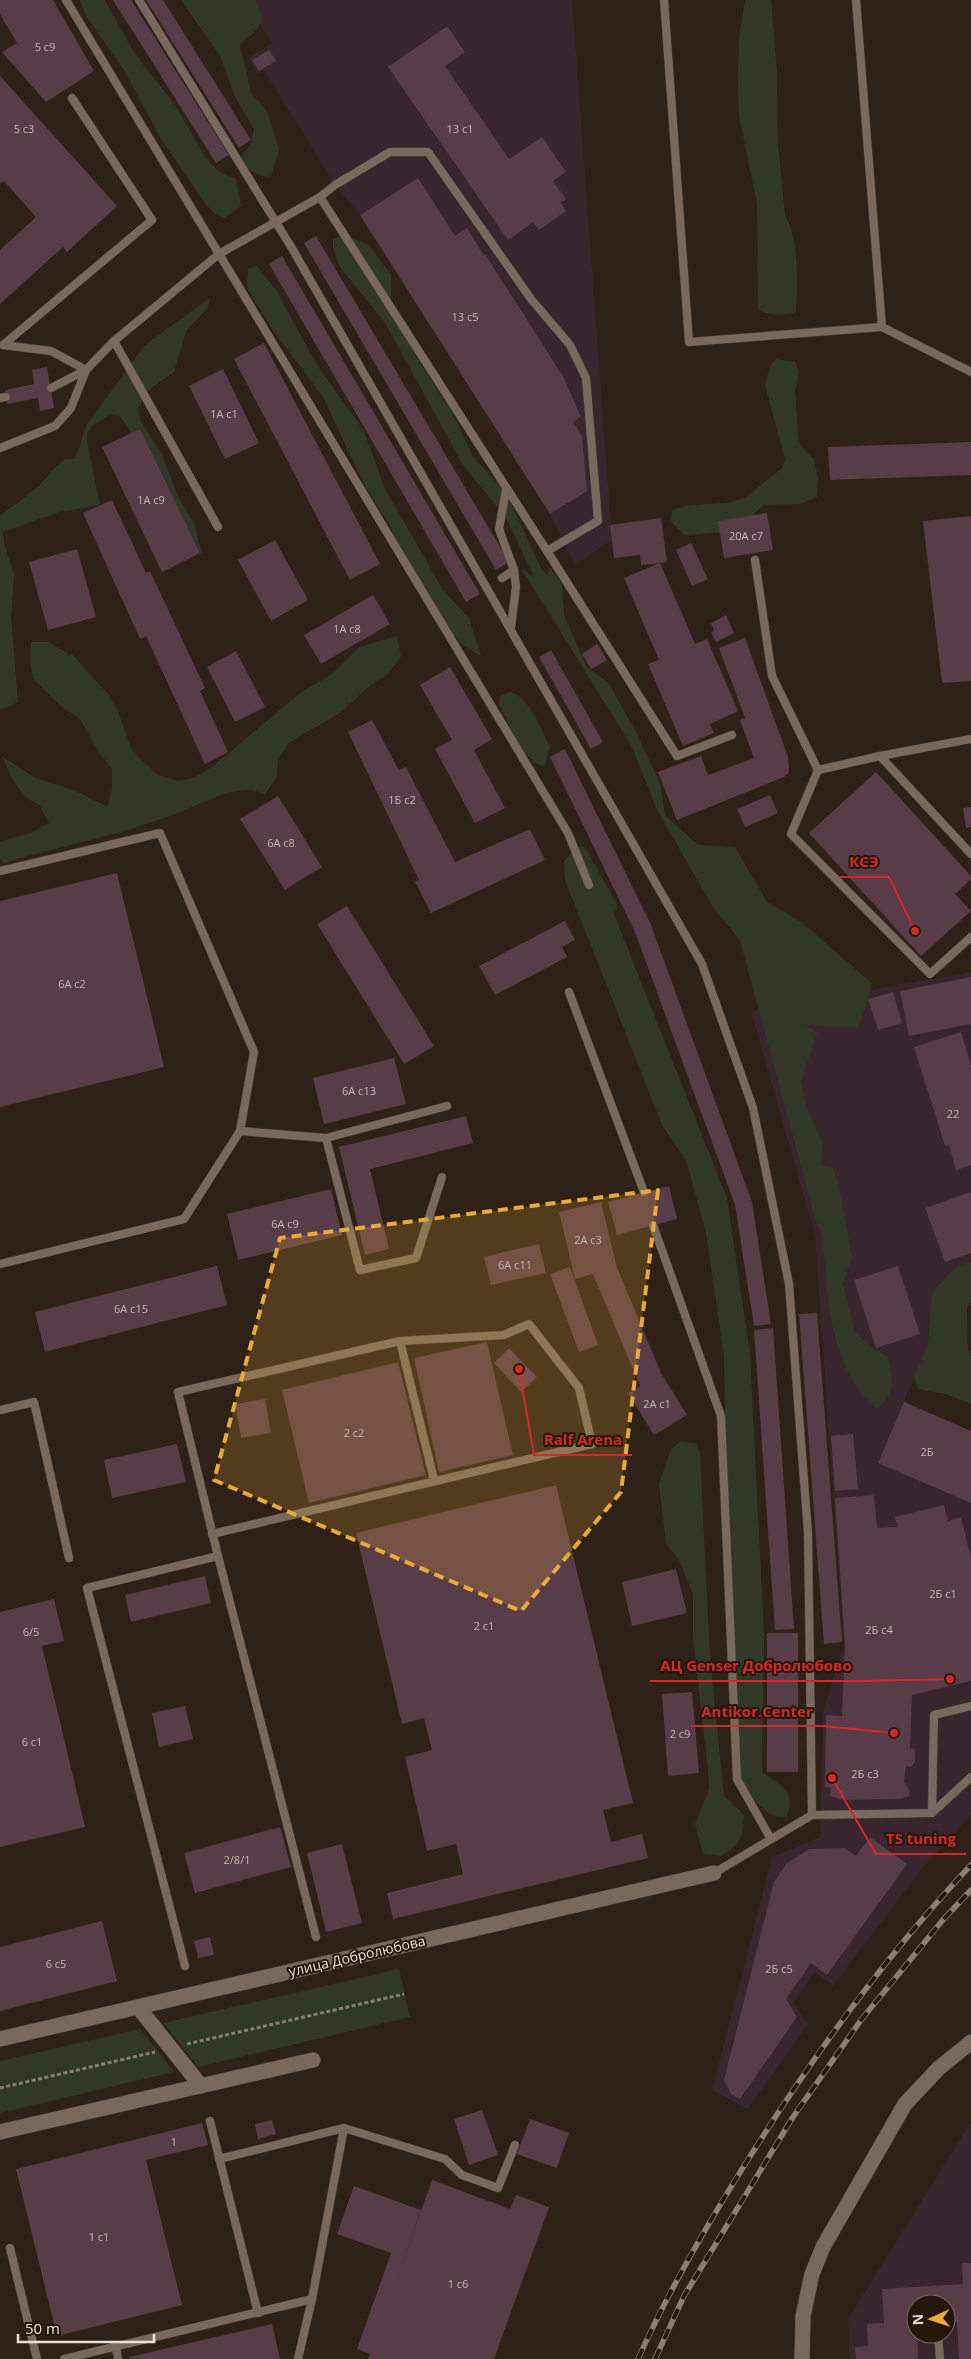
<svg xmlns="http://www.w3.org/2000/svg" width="971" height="2359" font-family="'Open Sans',sans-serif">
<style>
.commercial{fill:#38252d;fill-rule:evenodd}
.green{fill:#313827}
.building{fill:#583c47}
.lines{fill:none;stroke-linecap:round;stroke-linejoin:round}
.service-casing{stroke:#493e37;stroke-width:9}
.minor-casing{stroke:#493e37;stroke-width:16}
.tertiary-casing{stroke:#493e37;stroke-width:16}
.path{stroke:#897e75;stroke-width:3;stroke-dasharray:4 2.5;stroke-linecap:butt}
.service{stroke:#79695d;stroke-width:8}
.minor{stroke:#79695d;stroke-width:15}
.tertiary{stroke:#79695d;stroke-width:15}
.rail-casing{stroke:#8a7f77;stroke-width:5.5}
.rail{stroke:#24180e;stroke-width:4;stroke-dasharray:11;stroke-linecap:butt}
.marked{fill:#e9ab38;fill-opacity:0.2;stroke:#e9ab38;stroke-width:4;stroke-dasharray:10 6;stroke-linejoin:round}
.labels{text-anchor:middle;stroke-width:4;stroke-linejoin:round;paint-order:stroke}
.number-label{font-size:11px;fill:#c6b8b5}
.street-label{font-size:14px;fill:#eae1da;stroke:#24180e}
.leader{fill:none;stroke:#d62828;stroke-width:2}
.callout-dot{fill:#d62828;stroke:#24180e;stroke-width:2}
.callout-label{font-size:15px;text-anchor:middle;font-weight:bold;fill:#d62828;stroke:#24180e;stroke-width:4;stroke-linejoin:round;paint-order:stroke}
</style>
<rect width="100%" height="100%" fill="#2e2117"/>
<!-- commercial -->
<g class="commercial">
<path d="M244,0H572L612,540L575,565L550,514L360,215L335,185L264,70L257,74L248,58L272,43Z"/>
<path d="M971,972V1279L952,1290L904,1401L971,1431V1815L921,1870L833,1986L815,1972L793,2003L808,2024L748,2109L712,2090L772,1857L820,1837L823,1712L844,1643L815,1235L751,1011Z"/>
<path d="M971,2122V2359H850L848,2319ZM916,2304H946V2334H916Z"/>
</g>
<!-- green -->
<g class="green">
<path d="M80,0H105L135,54L176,106L205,157L218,171L236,179L241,206L224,218L215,214L207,206L161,139L125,72L85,14Z"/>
<path d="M181,0H255C268,26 259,27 240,45L251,93L267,111L279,149L271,177C255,176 249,171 239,159L251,144L254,129L235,97L220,56Z"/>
<path d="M745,0H771L777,72L778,143L785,215C800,242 797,282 796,312C783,316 770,316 758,310L757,204L739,116L738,87L739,38Z"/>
<path d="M342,237L360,241L369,245L391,275V305L418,360L452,412L473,457L506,492L541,568L547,576L550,568L562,584L564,615L586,666L608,682L637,734L660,783L665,815L698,845L735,847L767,902L800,921L872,983L868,1001L858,1028L806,1025L817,1033L801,1082L806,1107L823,1143L821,1166L833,1168L839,1185L852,1257L843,1284L855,1333L876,1350L888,1357C892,1379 897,1393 877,1409C862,1398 858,1390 849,1373C825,1326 828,1285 822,1234L815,1219L740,940L714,909L657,810L632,747L521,568L535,579L506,518L463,465L385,323L340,267L333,248V238Z"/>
<path d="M257,266L276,290L317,365L364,431L385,489L443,590L469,618L481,656L464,646L451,632L425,587L402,557L391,528L364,484L323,397L274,332L247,288L248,269Z"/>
<path d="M210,298L208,308L186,331L174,372L149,390L138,409L140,420L162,454L178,497L194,523L202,553L193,552L137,442L120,416L110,415L93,425L87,433V442L100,505L60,512L3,532L4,543L14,574L11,617L18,702L9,707L0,709V516L38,487L57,465L65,459H74C82,448 81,435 88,423L145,345Z"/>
<path d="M776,359L795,362L799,371L795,389L798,437L801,446L814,460L818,478L817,497L800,504L763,505L737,531L684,535L671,521L672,510L690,505L727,503L745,498L782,468L785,459L765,385L770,366Z"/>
<path d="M397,636L401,656L389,673L371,685L340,713L288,743L278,760L276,778L265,794C258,792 249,788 242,790C217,793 194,808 170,816C116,836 59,846 4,863L0,858V842L33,832L49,823L40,806L24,796L11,777L3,757L35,778L74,790L107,807L112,789V769L98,751L80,719L61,706L33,678L30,660L31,642H49L71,656L70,652L108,694L118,711L131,748L144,763L159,775L177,781L194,778L212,767L299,694L333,673L359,647Z"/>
<path d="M510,692C530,696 540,729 550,746L545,765C525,768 507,720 499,704L500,696Z"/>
<path d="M576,847H585L618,906L614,914L727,1198L750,1354L764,1634L762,1764L763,1773C784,1788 795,1790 787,1817C769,1820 754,1801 745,1787C742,1782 741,1774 740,1768L726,1489L724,1356L706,1233L686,1160L662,1125L565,880L564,861Z"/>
<path d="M971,1262V1303L967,1307L968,1349L971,1353V1404L949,1395L918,1389L914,1377L928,1343L932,1296L936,1288L956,1267Z"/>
<path d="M679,1442L696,1443L700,1453L710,1657L724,1796L744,1815C742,1840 742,1842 721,1856L703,1854L695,1824L709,1789L708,1769L693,1639V1594L678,1558L666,1544L659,1484L671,1449Z"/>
<path d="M399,1969L410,2017L198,2067L163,2023Z"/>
<path d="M140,2029L174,2072L0,2113V2061Z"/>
</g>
<!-- building -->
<g class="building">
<path d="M0,0H53L94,71L46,102L2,52L17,43L0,14Z"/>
<path d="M113,0H131L229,155L216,163Z"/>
<path d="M146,0H163L251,140L239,148Z"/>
<path d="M447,26L465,52L445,66L509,159L542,137L566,172L553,181L566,199L561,203L566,211L539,230L533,222L508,240L388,67Z"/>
<path d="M269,50L276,61L259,71L252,60Z"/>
<path d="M0,76L117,206L67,252L63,247L0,304V250L36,217L4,181L0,184Z"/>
<path d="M418,178L455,236L467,228L484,256L485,254L564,378L581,417L573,422L582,436L587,491L550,514L360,215Z"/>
<path d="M316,236L509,562L496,570L304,243Z"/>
<path d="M282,256L480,594L466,602L269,264Z"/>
<path d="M264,343L380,564L350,580L234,359Z"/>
<path d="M47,367L54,408L40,411L38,398L7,404L5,390L34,384L32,370Z"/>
<path d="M223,369L259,443L225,459L189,386Z"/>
<path d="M140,429L200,553L162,572L102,447Z"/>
<path d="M971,442V475L830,480L828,447Z"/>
<path d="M112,500L146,573L150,571L205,688L200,691L228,752L205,764L146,636L140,639L83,513Z"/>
<path d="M767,513L773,550L724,558L718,521Z"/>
<path d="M971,516V681L942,683L923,521Z"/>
<path d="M661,518L667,562L660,563L695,644L707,639L738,711L710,724L714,733L683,746L648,664L659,660L624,578L660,563L641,565L640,555L614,558L610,525Z"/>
<path d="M275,540L308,600L271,621L238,560Z"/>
<path d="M691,543L708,579L692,586L676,550Z"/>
<path d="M77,549L96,617L48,630L29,562Z"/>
<path d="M373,595L390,624L321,664L304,635Z"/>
<path d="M726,615L734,633L716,642L711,632L714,631L711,623Z"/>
<path d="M745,638L788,757L789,772L784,777L677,820L658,772L701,756L708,775L754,758L740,720L745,718L719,648Z"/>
<path d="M597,644L607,660L591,669L582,654Z"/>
<path d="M551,650L603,742L591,749L539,657Z"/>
<path d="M236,651L265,707L235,722L207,667Z"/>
<path d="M450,667L492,739L474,750L505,808L475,823L435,749L452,740L420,685Z"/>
<path d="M372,720L399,770L406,767L455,862L530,829L545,860L431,913L415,882L419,880L348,732Z"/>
<path d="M565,749L651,925L752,1202L771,1324L754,1326L735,1205L635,932L550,757Z"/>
<path d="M876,772L971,876V879L955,894L971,911L921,956L809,833Z"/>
<path d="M770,795L778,813L745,827L737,809Z"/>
<path d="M278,796L322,867L285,890L240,819Z"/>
<path d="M971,807V827L966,828L963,808Z"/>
<path d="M117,873L164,1067L0,1107V901Z"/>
<path d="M347,906L434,1046L404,1064L317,924Z"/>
<path d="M565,921L575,940L562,947L567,957L495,995L479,966Z"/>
<path d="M971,977V1024L909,1036L900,991Z"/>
<path d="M893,992L902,1023L878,1030L868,999Z"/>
<path d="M961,1032L971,1065V1165L956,1170L949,1145L945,1146L914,1047Z"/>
<path d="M394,1058L406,1104L324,1124L313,1078Z"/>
<path d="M466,1116L473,1143L370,1169L389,1249L365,1255L339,1147Z"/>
<path d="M669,1186L677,1219L617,1235L608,1202Z"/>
<path d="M331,1189L342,1235L238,1260L227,1214Z"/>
<path d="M971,1192V1253L945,1262L925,1208Z"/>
<path d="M601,1202L617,1268L661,1373L687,1415L654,1435L628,1393L640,1386L593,1274L575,1279L559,1212Z"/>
<path d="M539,1244L546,1273L491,1285L484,1257Z"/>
<path d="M217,1266L227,1305L45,1352L35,1312Z"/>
<path d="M898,1266L920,1334L876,1348L854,1280Z"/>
<path d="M570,1267L598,1345L579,1352L550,1274Z"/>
<path d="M817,1313L842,1642L824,1644L799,1314Z"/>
<path d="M773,1328L794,1629L775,1630L754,1330Z"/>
<path d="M487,1342L513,1455L439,1472L414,1358Z"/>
<path d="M509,1348L537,1377L521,1392L494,1363Z"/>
<path d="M398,1362L426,1475L309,1503L282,1390Z"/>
<path d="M265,1399L271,1433L241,1438L235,1404Z"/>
<path d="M904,1402L971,1431V1503L878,1463Z"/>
<path d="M853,1434L858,1489L835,1491L831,1436Z"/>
<path d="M177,1444L186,1482L112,1498L104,1460Z"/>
<path d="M556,1485L633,1803L603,1810L611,1842L642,1834L648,1858L393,1919L387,1893L463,1874L456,1844L427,1851L405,1757L432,1750L424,1718L402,1724L356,1533Z"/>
<path d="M874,1495L877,1528L898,1527L895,1517L944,1505L948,1521L961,1517L971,1559V1681L912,1695L910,1748L915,1749V1762L911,1767L906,1766L904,1782L910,1791L909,1796L900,1799L843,1800L830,1796L831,1788L825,1787L826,1715L842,1716L845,1646L835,1498Z"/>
<path d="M676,1569L687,1613L632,1626L622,1582Z"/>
<path d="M205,1576L211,1603L131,1622L125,1595Z"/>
<path d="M54,1599L64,1641L42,1646L85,1827L0,1847V1612Z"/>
<rect x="767" y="1633" width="31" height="139"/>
<path d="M692,1692L699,1773L668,1776L662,1694Z"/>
<path d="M185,1706L193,1739L159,1747L152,1713Z"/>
<path d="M280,1827L291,1867L195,1893L184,1853Z"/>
<path d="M870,1837L907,1864L827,1975L811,1963L786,1999L797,2017L740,2099L731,2094L724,2080L774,1882L786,1864L809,1849L845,1848L856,1856Z"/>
<path d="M342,1844L362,1923L326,1932L307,1853Z"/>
<path d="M102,1921L117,1981L0,2011V1947Z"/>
<path d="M210,1937L214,1955L198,1958L194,1941Z"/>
<path d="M482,2110L498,2155L469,2165L454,2119Z"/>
<path d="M530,2119L569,2133L557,2168L517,2154Z"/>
<path d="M272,2120L276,2134L258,2139L255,2124Z"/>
<path d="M202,2123L208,2145L146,2160L182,2305L57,2336L16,2169Z"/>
<path d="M432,2180L510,2209L516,2195L549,2207L494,2359H368L370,2354L357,2349L391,2253L337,2234L354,2186L421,2210L395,2284Z"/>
<path d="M962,2263H971V2359H959L957,2322L946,2323V2304H916L918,2359H856L855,2347L868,2346L867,2324L884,2323L882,2289L963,2284Z"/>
<path d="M272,2324L280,2359H130L129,2357Z"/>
</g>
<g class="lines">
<!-- service casing -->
<g class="service-casing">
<g id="service">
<path d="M66,0L568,833L589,885"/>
<path d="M139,0L293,250L702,964L753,1108L789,1284L808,1533L812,1815L714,1873"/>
<path d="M664,0L689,342L882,327L856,0"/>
<path d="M72,98L152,220L3,345L51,351L86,370"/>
<path d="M320,197L547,551"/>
<path d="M882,327L971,372"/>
<path d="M114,341L218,527"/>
<path d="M51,388L86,370"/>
<path d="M0,398L6,397"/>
<path d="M0,448L55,426L71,408L86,370L114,341L219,254L320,197L335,185L390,152H428L531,299L570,345L586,378L598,521L547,551L677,756L732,735"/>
<path d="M755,560L772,676L818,770L880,756L971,739"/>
<path d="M502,578L514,570L499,529L506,490"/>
<path d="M511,627L516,587L514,570"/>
<path d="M880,756L971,854"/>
<path d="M818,770L791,834L930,974L971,937"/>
<path d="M0,871L160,833L254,1052L240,1131L184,1219L0,1264"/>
<path d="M569,992L644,1192"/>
<path d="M240,1131L326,1138L360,1270L416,1258L442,1177"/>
<path d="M326,1138L447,1106"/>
<path d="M653,1225L721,1416L737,1779L771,1839"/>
<path d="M0,1410L34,1402L69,1558"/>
<path d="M212,1534L592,1444L579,1388L529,1324L504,1335L400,1341"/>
<path d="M218,1556L178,1392L400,1341L434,1480"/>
<path d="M932,1813L934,1715L971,1706"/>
<path d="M812,1815L932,1813L971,1777"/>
<path d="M185,1966L87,1588L218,1556L316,1937"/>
<path d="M210,2121L258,2313"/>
<path d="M219,2159L344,2128L445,2159L462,2175L498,2188L515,2145"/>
<path d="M10,2248L37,2359"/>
<path d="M938,2334L940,2359"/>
<path d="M116,2347L118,2359"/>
<path d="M64,2359L312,2299L344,2128"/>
<path d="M298,2359L312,2299"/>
</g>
</g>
<!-- minor casing -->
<g class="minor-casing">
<g id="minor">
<path d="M138,2007L201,2086"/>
<path d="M0,2039L714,1873"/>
<path d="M0,2132L313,2060"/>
</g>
</g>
<!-- tertiary casing -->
<g class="tertiary-casing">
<path id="tertiary" d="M802,2359L803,2316L812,2274L823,2247L905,2104L939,2068L971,2042"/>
</g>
<!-- path -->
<g class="path">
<path d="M187,2044L404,1994"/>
<path d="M0,2088L155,2052"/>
</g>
<!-- service -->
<use href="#service" class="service"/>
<!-- minor -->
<use href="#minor" class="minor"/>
<!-- tertiary -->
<use href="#tertiary" class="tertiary"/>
<!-- rail casing -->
<g class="rail-casing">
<g id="rail">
<path d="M638,2359C671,2285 712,2216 756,2147C820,2046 889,1952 971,1865"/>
<path d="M655,2359L684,2296L793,2117L861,2020L942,1921L971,1890"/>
</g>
</g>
<!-- rail -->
<use href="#rail" class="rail"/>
</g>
<!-- marked area -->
<path class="marked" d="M658,1190L621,1492L521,1611L214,1480L280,1238Z"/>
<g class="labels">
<!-- number labels -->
<g class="number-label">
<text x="45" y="51">5 с9</text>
<text x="24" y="133">5 с3</text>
<text x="460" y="133">13 с1</text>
<text x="465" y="321">13 с5</text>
<text x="224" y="418">1А с1</text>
<text x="151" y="504">1А с9</text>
<text x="746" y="540">20А с7</text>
<text x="347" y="633">1А с8</text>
<text x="402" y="804">1Б с2</text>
<text x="281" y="847">6А с8</text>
<text x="72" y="988">6А с2</text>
<text x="359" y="1095">6А с13</text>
<text x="953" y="1118">22</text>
<text x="285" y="1228">6А с9</text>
<text x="588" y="1244">2А с3</text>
<text x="515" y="1269">6А с11</text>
<text x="131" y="1313">6А с15</text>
<text x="657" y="1408">2А с1</text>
<text x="354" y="1437">2 с2</text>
<text x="927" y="1456">2Б</text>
<text x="943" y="1598">2Б с1</text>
<text x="484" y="1630">2 с1</text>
<text x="879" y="1634">2Б с4</text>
<text x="31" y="1636">6/5</text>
<text x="680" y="1738">2 с9</text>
<text x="32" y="1746">6 с1</text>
<text x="865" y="1778">2Б с3</text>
<text x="237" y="1864">2/8/1</text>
<text x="56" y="1968">6 с5</text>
<text x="779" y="1973">2Б с5</text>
<text x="174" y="2146">1</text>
<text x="99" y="2241">1 с1</text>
<text x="458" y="2288">1 с6</text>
</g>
<!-- street labels -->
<g class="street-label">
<text transform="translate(357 1956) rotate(-13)" y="5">улица Добролюбова</text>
</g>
</g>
<!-- callouts -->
<path class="leader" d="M915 931L889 877H839M519 1369L534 1455H632M950 1679L862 1681H650M894 1733L823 1726H691M832 1778L876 1854H966"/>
<g class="callout-dot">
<circle cx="915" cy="931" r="5"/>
<circle cx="519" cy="1369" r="5"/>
<circle cx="950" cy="1679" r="5"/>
<circle cx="894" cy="1733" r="5"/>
<circle cx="832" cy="1778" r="5"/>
</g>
<g class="callout-label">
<text x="864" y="867">КСЭ</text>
<text x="583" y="1445">Ralf Arena</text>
<text x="756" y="1671">АЦ Genser Добролюбово</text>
<text x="757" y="1717">Antikor.Center</text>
<text x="921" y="1844">TS tuning</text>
</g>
<!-- north arrow -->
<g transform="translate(931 2319) rotate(267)"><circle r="24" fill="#24180e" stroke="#736860"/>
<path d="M0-4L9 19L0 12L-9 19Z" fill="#e9ab38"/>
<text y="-8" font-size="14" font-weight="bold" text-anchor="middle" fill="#eae1da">N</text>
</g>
<!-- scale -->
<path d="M18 2334v8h136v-8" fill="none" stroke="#eae1da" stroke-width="2.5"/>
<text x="25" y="2334" font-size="15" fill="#eae1da" stroke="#24180e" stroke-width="4" paint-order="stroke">50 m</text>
</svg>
